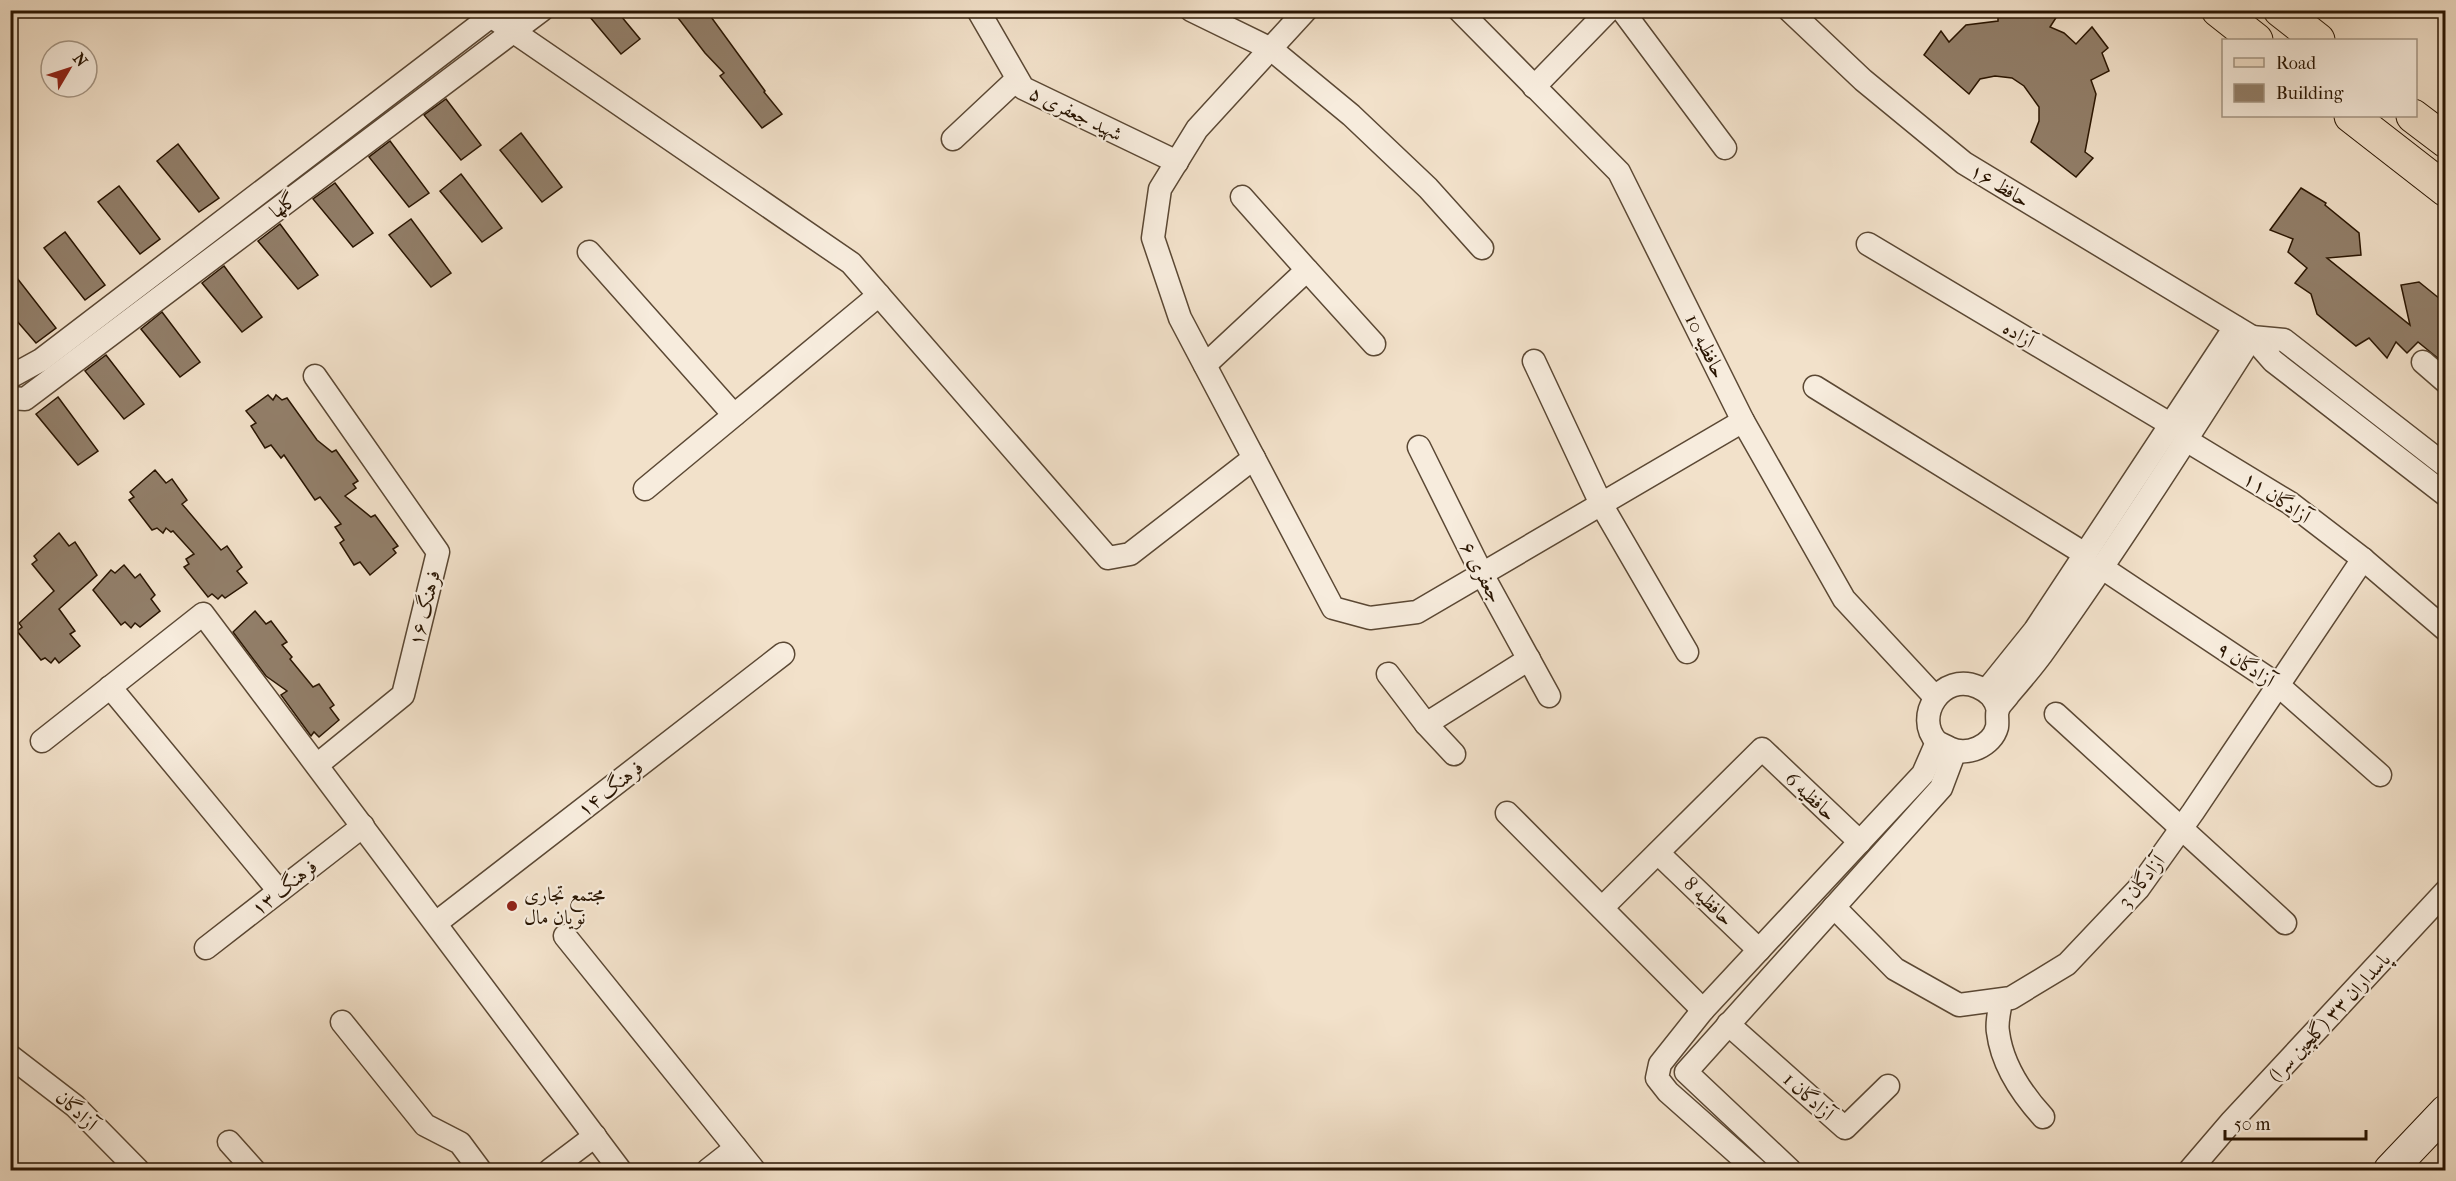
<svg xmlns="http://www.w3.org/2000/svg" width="2456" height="1181" font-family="'IM FELL French Canon',Amiri,serif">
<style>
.building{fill:#927f6a;stroke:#291502;stroke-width:1.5}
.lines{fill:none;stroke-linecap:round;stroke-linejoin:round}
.street-casing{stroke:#5b4834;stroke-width:25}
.secondary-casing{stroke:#291502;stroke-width:34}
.primary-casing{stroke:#291502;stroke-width:35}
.street{stroke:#f7ecdd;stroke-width:22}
.secondary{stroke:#f7ecdd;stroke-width:32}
.primary{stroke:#f2e1ca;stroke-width:33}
.poi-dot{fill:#8f2418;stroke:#f7ecdd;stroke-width:2}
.labels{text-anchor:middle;stroke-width:4.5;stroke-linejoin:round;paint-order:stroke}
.street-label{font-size:20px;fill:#291502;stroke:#f7ecdd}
.poi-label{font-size:20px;fill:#291502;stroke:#f7ecdd;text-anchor:start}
</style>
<rect width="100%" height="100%" fill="#f2e1ca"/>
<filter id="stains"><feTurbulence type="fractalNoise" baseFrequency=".00333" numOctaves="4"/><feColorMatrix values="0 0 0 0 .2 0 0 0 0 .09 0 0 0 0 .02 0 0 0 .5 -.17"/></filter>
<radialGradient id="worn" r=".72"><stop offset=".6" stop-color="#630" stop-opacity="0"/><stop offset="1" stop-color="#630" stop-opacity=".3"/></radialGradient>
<!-- building -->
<g class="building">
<path d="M584,10H616L640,39L621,54Z"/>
<path d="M672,10H706L765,91L764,92L782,114L762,128L720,76L724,73L705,53Z"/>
<path d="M2014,10H2061L2050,27L2064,33L2076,44L2092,27L2108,48L2102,53L2109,71L2091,80L2096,94L2085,152L2093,158L2076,177L2031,142L2039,121V107L2024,86L2012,78L1995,76L1980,79L1969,94L1924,55L1941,31L1949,42L1966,25L1998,21V13L2011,16Z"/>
<path d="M446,99L481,145L461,160L424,115Z"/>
<path d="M521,133L562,187L542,202L500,150Z"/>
<path d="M390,141L429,193L409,207L369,157Z"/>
<path d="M178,144L219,198L199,212L157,161Z"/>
<path d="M461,174L502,228L482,242L440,191Z"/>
<path d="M335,183L373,233L353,247L313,199Z"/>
<path d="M119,186L160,239L140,254L98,202Z"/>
<path d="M2301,188L2326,203L2325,205L2359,233L2361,255L2327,258L2410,325L2401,285L2419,282L2445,303V364L2418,342L2407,353L2396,342L2387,358L2369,338L2356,346L2317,314L2311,294L2295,283L2307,268L2288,252L2293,239L2270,230Z"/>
<path d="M411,219L451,273L431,287L389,235Z"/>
<path d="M280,224L318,275L298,289L258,241Z"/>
<path d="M65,232L105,285L85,300L44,248Z"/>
<path d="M224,266L262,317L242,332L202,283Z"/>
<path d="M10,269L56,328L36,343L10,313Z"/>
<path d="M162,312L200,362L180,377L141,329Z"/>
<path d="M106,355L144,404L124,419L85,371Z"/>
<path d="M268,395L273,400L276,395L282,400L287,398L317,440L332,452L336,450L358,481L353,484L356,488L345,496L371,517L375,515L398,546L393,549L396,553L370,575L360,562L354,565L340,543L344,540L335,527L341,524L320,497L315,500L284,455L281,458L271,445L265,448L251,426L256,423L246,411Z"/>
<path d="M58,397L98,451L78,465L36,414Z"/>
<path d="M155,470L166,483L172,479L187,500L182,504L221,550L227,546L242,567L237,571L247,583L225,598L222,595L218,599L212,594L208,597L184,567L189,564L186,559L194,554L173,531L171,532L166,528L163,533L157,528L152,530L129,500L134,497L130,492Z"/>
<path d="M59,533L69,546L75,542L97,575L59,609L75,631L70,634L80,646L59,663L55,658L51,663L45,658L41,660L17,631L22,627L19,623L54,591L32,564L37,560L34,556Z"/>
<path d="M124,565L135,578L140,574L155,595L151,599L160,611L140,627L135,623L131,628L125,622L121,625L93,590L111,570L115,573Z"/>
<path d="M255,611L266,624L271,621L287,642L282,645L292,657L290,659L313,687L319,684L334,705L330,708L339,720L319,737L314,732L311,736L281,695L287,691L266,676L233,632Z"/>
</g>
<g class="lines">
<!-- street casing -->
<g class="street-casing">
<g id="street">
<path d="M482,10L851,263L1108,558L1130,554L1254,458"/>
<path d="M978,10L1023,88L1177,162"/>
<path d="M1191,10L1271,49L1351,115L1428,188L1482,248"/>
<path d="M1306,10L1197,129L1160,189L1153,238L1180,318L1333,608L1370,618L1417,612L1743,421"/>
<path d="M1459,10L1619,172L1743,421L1844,599L1935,697"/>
<path d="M1622,10L1725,148"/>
<path d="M1789,10L1863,80L1964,163L2252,337C2185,442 2118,547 2046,648C2035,664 2022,679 2009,694C2006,699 2000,704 1998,709C1996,714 1998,721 1997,727C1992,746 1967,757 1949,748C1946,746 1940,744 1937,742C1913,717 1942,671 1978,687C1989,692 1995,698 1998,710"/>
<path d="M1534,87L1609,10"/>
<path d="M953,139L1017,79"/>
<path d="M1242,197L1307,270"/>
<path d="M1868,244L2170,424"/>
<path d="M589,252L734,415"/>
<path d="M1534,361L1601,504L1687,652"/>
<path d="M2423,362L2446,382"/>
<path d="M1205,365L1307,270L1374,344"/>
<path d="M315,376L438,552L403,695L317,765"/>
<path d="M10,377L41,360L499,10"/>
<path d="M1815,387L2085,554"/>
<path d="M10,398L25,399L542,10"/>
<path d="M2186,440L2290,503L2363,559L2446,630"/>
<path d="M1419,447L1482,574L1549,696"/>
<path d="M2446,466L2284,340L2252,337L2273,361L2446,495"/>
<path d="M645,489L879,295"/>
<path d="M2101,567L2278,685L2380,775"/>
<path d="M1388,674L1426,724L1454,754"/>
<path d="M110,687L279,891"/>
<path d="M1986,691L2035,630L2235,327"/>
<path d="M2056,714L2285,923"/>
<path d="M1426,724L1529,659"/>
<path d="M42,741L203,614L620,1170"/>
<path d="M1507,813L1703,1010"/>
<path d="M1658,853L1759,950"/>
<path d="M1834,907L1895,969L1959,1005L2011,998L2067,964L2138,889L2193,812L2363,559"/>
<path d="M1602,908L1762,749L1860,842"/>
<path d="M436,923L783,654"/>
<path d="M565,936L754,1170"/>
<path d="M206,948L363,826"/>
<path d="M2001,1000C2000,1010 1996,1022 1998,1032C2002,1064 2022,1094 2043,1117"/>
<path d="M342,1022L425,1125L460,1143L480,1170"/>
<path d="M1728,1024L1845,1128L1888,1086"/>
<path d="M10,1056L75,1106L138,1170"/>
<path d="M229,1142L254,1170"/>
<path d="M550,1170L595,1136"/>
<path d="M708,1170L736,1148"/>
<path d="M1756,1170L1668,1092L1657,1078L1660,1064L1703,1010L1923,774L1937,742"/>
<path d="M1790,1170L1686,1072L1941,788L1955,751"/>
<path d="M2190,1170L2232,1121L2446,891"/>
</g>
</g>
<!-- secondary casing -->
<g class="secondary-casing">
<path id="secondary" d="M2390,1170L2446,1111"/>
</g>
<!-- primary casing -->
<g class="primary-casing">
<g id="primary">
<path d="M2218,10L2256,40"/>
<path d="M2280,10L2318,40"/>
<path d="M2351,116L2446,190"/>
<path d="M2413,116L2446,141"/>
</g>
</g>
<!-- street -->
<use href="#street" class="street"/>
<!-- secondary -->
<use href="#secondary" class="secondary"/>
<!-- primary -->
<use href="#primary" class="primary"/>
</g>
<!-- markers -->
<circle class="poi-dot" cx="512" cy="906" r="6"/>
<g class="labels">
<!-- street labels -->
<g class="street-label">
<text transform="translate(1076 113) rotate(26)" y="7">شهید جعفری ۵</text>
<text transform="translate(2000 185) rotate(31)" y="7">حافظ ۱۶</text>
<text transform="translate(283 205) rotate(-37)" y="7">گلها</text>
<text transform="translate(2019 334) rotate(31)" y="7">آزاده</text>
<text transform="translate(1706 346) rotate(64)" y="7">حافظیه 10</text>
<text transform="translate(2277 497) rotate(34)" y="7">آزادگان ۱۱</text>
<text transform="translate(1482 572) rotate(62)" y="7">جعفری ۶</text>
<text transform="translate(424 608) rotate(-76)" y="7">فرهنگ ۱۶</text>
<text transform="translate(2246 664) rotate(34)" y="7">آزادگان ۹</text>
<text transform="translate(610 788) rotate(-38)" y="7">فرهنگ ۱۴</text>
<text transform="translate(1811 796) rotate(43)" y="7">حافظیه 6</text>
<text transform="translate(2141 881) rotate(-51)" y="7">آزادگان 3</text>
<text transform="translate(284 887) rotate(-38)" y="7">فرهنگ ۱۳</text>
<text transform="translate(1709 901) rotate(44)" y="7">حافظیه 8</text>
<text transform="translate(2329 1017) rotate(-47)" y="7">پاسداران ۳۳ (گلچین سرا)</text>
<text transform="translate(1809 1096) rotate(42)" y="7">آزادگان 1</text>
<text transform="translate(77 1110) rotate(43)" y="7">آزادگان</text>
</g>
<!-- poi labels -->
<g class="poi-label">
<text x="524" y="901">مجتمع تجاری<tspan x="524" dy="23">نویان مال</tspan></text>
</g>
</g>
<!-- margin -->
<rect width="2456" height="1181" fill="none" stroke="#f2e1ca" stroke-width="36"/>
<rect x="12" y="12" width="2432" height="1157" fill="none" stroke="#291502" stroke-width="3"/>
<rect x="18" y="18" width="2420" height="1145" fill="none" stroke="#291502" stroke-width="1.5"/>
<!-- legend -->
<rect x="2222" y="39" width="195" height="78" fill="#f7ecdd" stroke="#a59685" stroke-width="1.5"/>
<rect x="2234" y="58" width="30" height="9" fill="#f2e1ca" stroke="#a59685" stroke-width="1.5"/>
<text x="2276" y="69" font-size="18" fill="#291502">Road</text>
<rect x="2234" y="84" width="30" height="18" fill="#927f6a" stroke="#a59685" stroke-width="1.5"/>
<text x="2276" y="99" font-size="18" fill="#291502">Building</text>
<!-- north arrow -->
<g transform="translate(69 69) rotate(51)"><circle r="28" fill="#f7ecdd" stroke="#a59685" stroke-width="1.5"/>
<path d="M0-4.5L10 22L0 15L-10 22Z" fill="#8f2418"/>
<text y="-9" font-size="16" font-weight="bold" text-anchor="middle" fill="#291502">N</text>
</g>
<!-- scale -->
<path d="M2225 1130v9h141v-9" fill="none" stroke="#291502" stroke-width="3"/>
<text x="2234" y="1130" font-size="18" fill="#291502" stroke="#f7ecdd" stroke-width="4.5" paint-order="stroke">50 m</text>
<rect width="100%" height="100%" filter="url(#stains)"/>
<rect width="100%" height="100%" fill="url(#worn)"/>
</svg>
